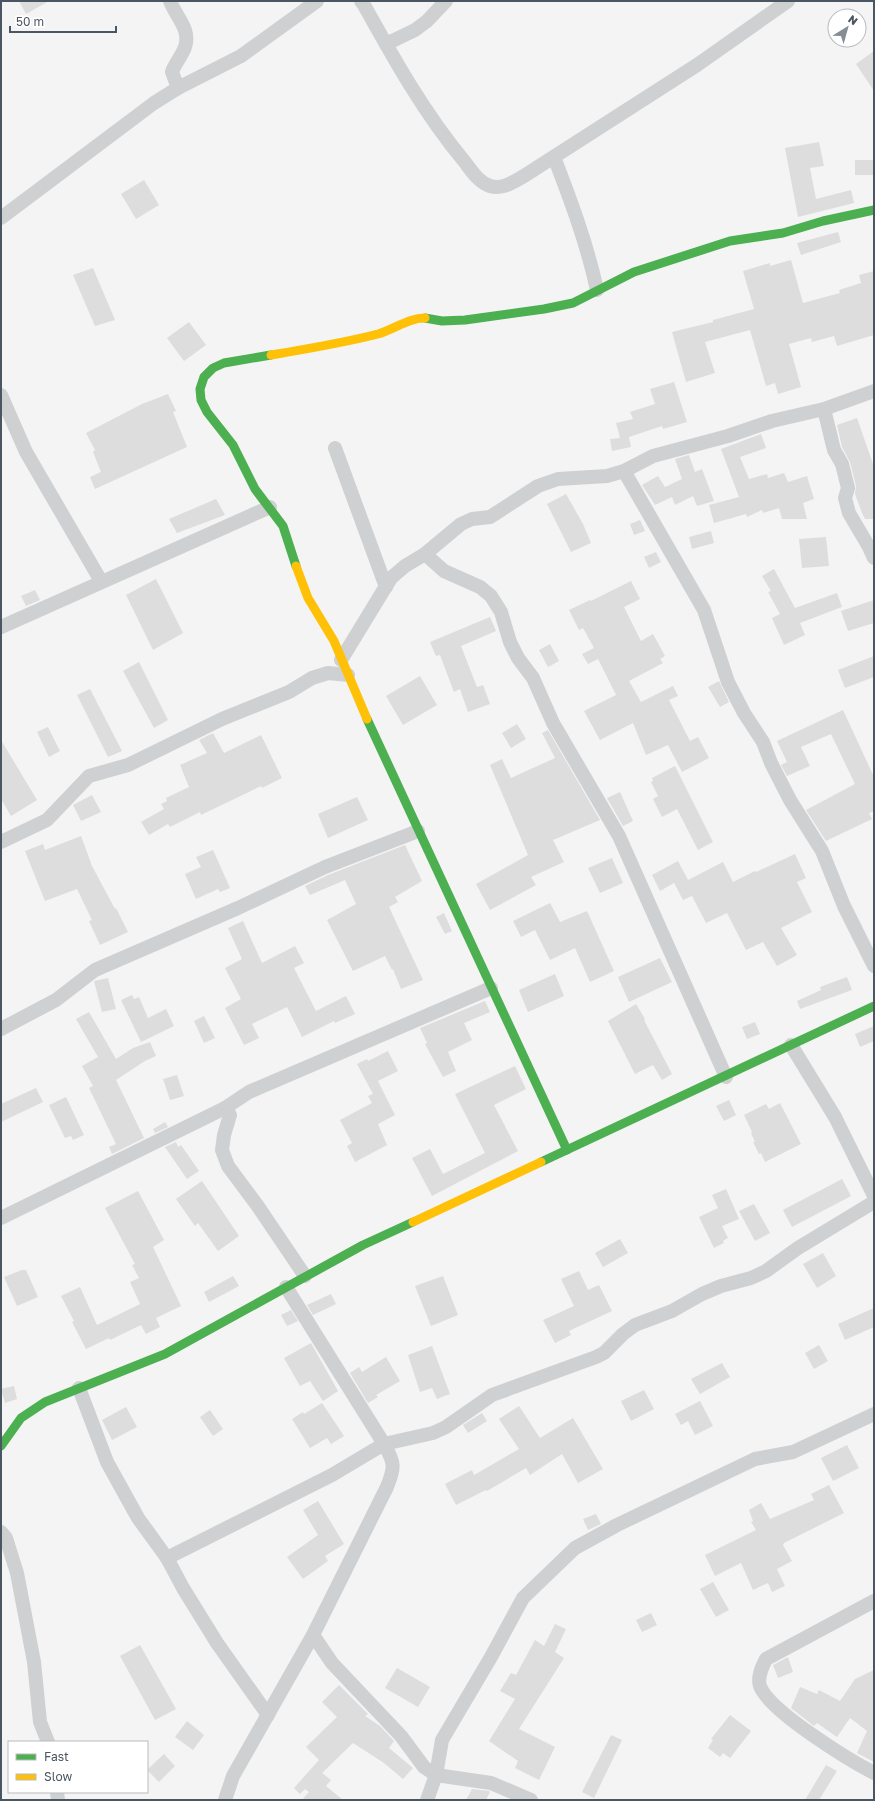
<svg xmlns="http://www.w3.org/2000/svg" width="875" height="1801" font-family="'Golos Text',sans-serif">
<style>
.building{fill:#ddddde}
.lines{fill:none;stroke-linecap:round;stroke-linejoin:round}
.street{stroke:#ced0d2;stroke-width:14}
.fast{stroke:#4caf50;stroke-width:9}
.slow{stroke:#ffc107;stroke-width:9}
</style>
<rect width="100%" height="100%" fill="#f4f4f4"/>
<!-- building -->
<g class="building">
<path d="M19,1H49L26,14Z"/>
<path d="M874,51V91L856,64Z"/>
<path d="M819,142L824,166L810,168L816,199L851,190L854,203L798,217L785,148Z"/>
<rect x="855" y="160" width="19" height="15"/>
<path d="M144,180L159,205L136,219L121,194Z"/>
<path d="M838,232L841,242L801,255L797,243Z"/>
<path d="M791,260L803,303L840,293L839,290L861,283L859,275L874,271V335L837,346L834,336L812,342L811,338L789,344L801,387L778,394L775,383L766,386L750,330L705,342L715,373L686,382L672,332L713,322V320L754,309L743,271L770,263V266Z"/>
<path d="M93,268L115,320L95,326L73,275Z"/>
<path d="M189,322L206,345L184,361L167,338Z"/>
<path d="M674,382L687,422L663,429L662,426L629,437L631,447L612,451L610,439L620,438L616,423L633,419L630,412L655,404L650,389Z"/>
<path d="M168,394L176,411L173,412L187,447L95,489L90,477L101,472L93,452L95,450L86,433L142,404Z"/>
<path d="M857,418L874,467V519H865L862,513L855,494L856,486L850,462L842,447L837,425Z"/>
<path d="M761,434L766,448L740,457L749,479L767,474L768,478L784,473L788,482L807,476L814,499L803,503L807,519H782L779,508L763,513L762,510L747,517L746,514L714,523L709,505L739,497L721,449Z"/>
<path d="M689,455L695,472L702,469L714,501L697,506L693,496L675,505L672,497L655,505L642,485L658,476L665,487L682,479L675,459Z"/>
<path d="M566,494L583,524L591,543L571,552L547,504Z"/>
<path d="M216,499L225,515L177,533L169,519Z"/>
<path d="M640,520L645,531L634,535L630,524Z"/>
<path d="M711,531L714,543L692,549L689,537Z"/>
<path d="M826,537L829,566L802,568L799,539Z"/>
<path d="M656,552L661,562L649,568L644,557Z"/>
<path d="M774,569L795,608L837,593L842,607L800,623L805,635L784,645L772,618L780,614L768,592L771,591L762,576Z"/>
<path d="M156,579L183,633L153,650L126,595Z"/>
<path d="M631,581L640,599L624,607L641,641L653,634L665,656L660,659L663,663L629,681L641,702L673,686L678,696L669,700L690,741L698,737L709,758L682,772L668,745L646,755L633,723L600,740L584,711L616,695L598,659L588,664L582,654L594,648L583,628L579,630L569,610L590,600L591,601Z"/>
<path d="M35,590L40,600L26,606L21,596Z"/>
<path d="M874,600V623L848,631L841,611Z"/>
<path d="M490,617L496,631L461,646L477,687L483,685L490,704L468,712L460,689L454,692L440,655L436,656L430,642Z"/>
<path d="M550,644L559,661L548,667L539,650Z"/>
<path d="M874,656V677L845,688L838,670Z"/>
<path d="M139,662L168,720L154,728L123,671Z"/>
<path d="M420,676L437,705L403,725L386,696Z"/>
<path d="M719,681L729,702L720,707L708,687Z"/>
<path d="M90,689L122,751L108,757L77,695Z"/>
<path d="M843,710L874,777V811L869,813L872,819L826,841L806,810L855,784L831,734L801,747L810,766L787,776L781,765L787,762L777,741Z"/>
<path d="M517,724L526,739L511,748L502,733Z"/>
<path d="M48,727L60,751L49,757L37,732Z"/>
<path d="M548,730L600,820L553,840L564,862L531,877L536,885L490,910L476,884L528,855L490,765L502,759L511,778L555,758L542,733Z"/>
<path d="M213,733L224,753L261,735L282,778L262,788L261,786L201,815L200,812L170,827L168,824L149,835L141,822L164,809L161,804L167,801L166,798L189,787L180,765L207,753L199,740Z"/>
<path d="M1,740L37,800L11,816L1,799Z"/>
<path d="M675,766L713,842L698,850L677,809L662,817L653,799L658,796L651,782L653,781L652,778Z"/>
<path d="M620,792L633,821L623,826L607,798Z"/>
<path d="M92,795L101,812L81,821L73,805Z"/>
<path d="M357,797L368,820L328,838L318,814Z"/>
<path d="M81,836L92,866L115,909L116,908L128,932L100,945L89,921L92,920L77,889L45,901L25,851L43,844L45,850Z"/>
<path d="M405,845L422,881L395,897L398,902L389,907L423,980L401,989L393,969L392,970L385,956L353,971L327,920L356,904L345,880L310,895L305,886L328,875Z"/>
<path d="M213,850L230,888L220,892L218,889L196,899L185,874L201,867L196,857Z"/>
<path d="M795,854L806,878L797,882L812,912L781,928L797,955L777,966L763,942L746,950L727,913L706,923L692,896L683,900L674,883L660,891L652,875L678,861L688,880L723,862L733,882L755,871L756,872Z"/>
<path d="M612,858L623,883L600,893L588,868Z"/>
<path d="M550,903L560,922L587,911L614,971L590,982L575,948L550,960L535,930L521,937L513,921Z"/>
<path d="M444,913L452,931L445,934L436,917Z"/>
<path d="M243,921L262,963L295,946L304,963L294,968L316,1011L346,996L355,1014L335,1023L334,1021L302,1037L287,1007L252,1024L259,1038L244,1045L225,1008L241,999L225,968L242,959L228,928Z"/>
<path d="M660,958L672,982L629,1002L618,977Z"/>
<path d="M555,974L564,996L528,1012L519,990Z"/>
<path d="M847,977L852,990L800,1009L797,1001L821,990L820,987Z"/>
<path d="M108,978L116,1009L102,1012L94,981Z"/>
<path d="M132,995L134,999L139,997L148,1018L166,1009L174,1026L141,1042L121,1000Z"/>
<path d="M485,1001L490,1012L464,1023L472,1040L448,1052L456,1071L443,1077L425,1044L427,1043L420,1028Z"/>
<path d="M636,1004L645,1019L644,1020L672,1074L662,1080L653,1065L635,1074L608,1021Z"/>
<path d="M89,1012L116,1059L133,1048L150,1042L156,1056L145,1061L116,1080L144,1138L112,1154L109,1147L116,1144L89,1088L93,1086L82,1066L98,1057L76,1019Z"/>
<path d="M204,1016L215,1038L204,1043L194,1021Z"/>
<path d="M755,1022L760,1034L747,1039L742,1027Z"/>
<path d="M874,1026V1041L860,1047L855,1034Z"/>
<path d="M388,1051L398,1071L378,1081L395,1115L378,1124L387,1145L355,1162L347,1146L352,1143L340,1120L372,1103L368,1096L373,1094L357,1064L367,1059L368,1061Z"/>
<path d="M515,1066L526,1089L494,1105L518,1151L432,1196L412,1158L430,1149L443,1174L485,1153L455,1094Z"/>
<path d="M177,1075L184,1096L170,1100L163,1079Z"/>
<path d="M36,1088L43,1102L1,1122V1104Z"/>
<path d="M66,1097L84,1135L73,1140L71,1136L65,1138L49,1105Z"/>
<path d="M729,1100L736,1115L724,1121L716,1106Z"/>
<path d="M780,1103L801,1144L765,1162L761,1153L759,1154L753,1142H755L751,1133L752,1132L744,1115L766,1104L769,1109Z"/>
<path d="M165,1122L168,1127L155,1133L153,1129Z"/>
<path d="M176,1142L178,1147L181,1145L199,1171L187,1179L165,1147Z"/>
<path d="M842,1179L851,1196L792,1227L783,1210Z"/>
<path d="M202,1181L239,1236L218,1251L198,1223L195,1226L176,1199Z"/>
<path d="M726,1189L739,1219L722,1226L728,1238L723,1241L724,1243L714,1248L699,1217L718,1208L712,1195Z"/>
<path d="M138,1191L164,1240L153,1247L181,1306L156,1318L160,1327L146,1334L141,1325L110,1340L109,1338L86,1349L72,1322L74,1321L61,1296L80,1287L97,1325L140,1304L130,1282L139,1278L132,1265L135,1264L105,1208Z"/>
<path d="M754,1204L770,1233L755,1241L739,1211Z"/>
<path d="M620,1239L628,1253L603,1267L595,1253Z"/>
<path d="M823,1253L836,1276L817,1288L803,1264Z"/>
<path d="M22,1270H26L38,1297L17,1306L4,1277Z"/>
<path d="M579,1271L588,1290L599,1285L612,1311L569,1331L571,1335L555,1343L543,1320L574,1306L561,1279Z"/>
<path d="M233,1276L239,1286L209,1302L204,1292Z"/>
<path d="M443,1276L458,1315L431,1326L415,1286Z"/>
<path d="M331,1294L336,1304L313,1315L307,1305Z"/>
<path d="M874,1308V1327L845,1340L838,1324Z"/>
<path d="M291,1310L298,1321L287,1326L281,1315Z"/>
<path d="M311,1343L338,1391L323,1401L310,1381L300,1386L284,1358Z"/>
<path d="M819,1345L828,1361L814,1369L805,1353Z"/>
<path d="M432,1346L450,1394L437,1399L432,1388L420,1392L408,1355Z"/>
<path d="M386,1357L400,1381L376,1395L378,1397L368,1403L350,1373L359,1367L362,1372Z"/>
<path d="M722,1363L730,1377L700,1394L691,1379Z"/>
<path d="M14,1386L17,1399L5,1403L1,1389Z"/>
<path d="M644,1390L654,1409L631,1421L621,1401Z"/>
<path d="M700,1401L713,1426L695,1435L688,1421L681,1425L675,1414Z"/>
<path d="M322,1403L344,1436L331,1444L327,1438L310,1448L292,1419L303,1412L304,1414Z"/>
<path d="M519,1406L540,1438L573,1418L603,1469L578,1483L562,1454L530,1475L526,1468L487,1491L486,1490L456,1505L445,1484L472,1470L474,1475L519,1449L499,1419Z"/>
<path d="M126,1407L137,1427L112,1440L102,1420Z"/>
<path d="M210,1410L223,1429L213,1436L200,1417Z"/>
<path d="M482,1413L487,1421L468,1433L463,1425Z"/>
<path d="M847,1445L859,1468L833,1481L821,1458Z"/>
<path d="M829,1485L844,1513L784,1543L783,1545L792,1561L777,1569L785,1586L772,1592L768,1583L753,1590L741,1563L715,1576L705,1555L756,1530L751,1522L753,1521L749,1510L761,1503L770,1519L814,1500L811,1494Z"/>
<path d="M318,1501L344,1544L325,1556L328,1561L303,1579L287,1557L318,1535L303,1510Z"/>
<path d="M596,1514L601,1524L588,1530L583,1519Z"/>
<path d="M713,1582L729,1610L716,1617L700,1589Z"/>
<path d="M651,1613L657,1625L642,1632L636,1620Z"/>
<path d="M555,1624L566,1629L555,1652L564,1658L519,1729L555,1747L539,1780L515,1768L518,1761L489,1741L515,1699L500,1691L511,1673L516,1675L535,1640L544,1646Z"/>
<path d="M140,1645L176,1709L155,1720L120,1656Z"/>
<path d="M788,1657L793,1672L778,1678L773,1665Z"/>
<path d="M397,1668L430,1687L418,1707L385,1688Z"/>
<path d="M874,1670V1762L857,1753L867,1731L850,1718L837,1737L817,1723L814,1726L791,1708L800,1687L817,1694L819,1690L840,1701L855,1679Z"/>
<path d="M339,1685L368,1714L365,1716L380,1726L394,1741L389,1748L413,1768L403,1779L384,1763L353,1743L322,1773L331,1780L326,1786L343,1800H302L309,1792L305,1789L300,1794L294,1788L319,1760L306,1747L337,1717L322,1702Z"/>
<path d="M730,1715L751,1731L730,1758L723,1753L720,1757L708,1748L713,1740L711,1739Z"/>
<path d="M187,1721L204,1735L193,1750L175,1737Z"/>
<path d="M611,1735L622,1740L594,1798L582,1792Z"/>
<path d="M164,1754L175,1766L159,1782L147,1770Z"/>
<path d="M826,1765L837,1771L819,1800H805Z"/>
<path d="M472,1789L489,1791L490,1792L486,1800H466Z"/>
</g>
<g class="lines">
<!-- street -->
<g class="street">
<path d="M170,1C176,17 191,29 185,47C182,56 175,63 172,72L178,88"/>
<path d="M361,1L364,5C394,59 424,113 464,161C471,170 478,182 490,186C502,190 513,182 524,176L697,65L788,1"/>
<path d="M386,44L415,30L427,21L446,1"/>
<path d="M554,157C571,201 587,244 597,290"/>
<path d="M1,218L154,103L178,88L241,56L317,1"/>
<path d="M1,395L26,452L101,581"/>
<path d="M824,409L834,450L842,464L848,488L845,498L849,513L869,547L874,558"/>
<path d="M335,448L386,587"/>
<path d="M624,471L704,610L728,682L744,713L763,742L771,763L790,800L822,851L844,906L874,966"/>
<path d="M425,554L444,571L480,587L491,596L501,612L510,642L518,658L533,678L553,723L619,836L726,1077"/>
<path d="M1,627L270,507"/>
<path d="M341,660L391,578L405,566L425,554L461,524L472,519L490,517L538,486L558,479L607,476L624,471L653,456L728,436L772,421L824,409L874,391"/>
<path d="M1,842L47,820L89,776L128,765L222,719L289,692L312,678L328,673L348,675"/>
<path d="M1,1029L56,1000L95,970L238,908L325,867L418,831"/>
<path d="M791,1045L835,1117L874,1196"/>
<path d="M225,1108L230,1115L224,1135L222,1150L228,1166L257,1205L305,1276"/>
<path d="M1,1218L225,1108L249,1092L491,988"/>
<path d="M79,1388L107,1462L138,1518L167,1558L183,1588L217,1643L268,1715"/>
<path d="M1,1532L6,1538L17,1573L34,1662L40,1722L48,1742"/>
<path d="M167,1558L332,1475L384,1444L433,1433L446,1427L492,1395L596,1357L604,1353L623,1334L635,1325L672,1311L702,1294L721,1286L751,1278L766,1271L798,1248L874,1202"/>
<path d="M874,1601L766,1659C762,1667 757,1677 760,1686C769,1711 849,1760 874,1773"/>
<path d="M313,1635L332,1663L401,1736L424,1767L436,1775L491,1783L531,1800"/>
<path d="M57,1792L58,1800"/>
<path d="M225,1800L233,1776L313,1635L387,1487C395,1467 395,1463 384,1444L286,1287"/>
<path d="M427,1800L436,1775L442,1740L491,1657L523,1598L575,1548L617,1525L755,1459L793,1452L874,1414"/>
</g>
<!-- fast -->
<g class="fast">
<path d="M425,318L442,321L465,320L544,309L573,303L634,272L730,241L783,233L823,221L874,210"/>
<path d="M271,355L224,363L213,368L204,377L200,389L201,400L207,412L233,445L255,489L283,526L296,566"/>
<path d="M367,719L567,1150"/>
<path d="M541,1162L874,1006"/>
<path d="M1,1446L21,1418L45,1402L165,1354L363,1245L413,1222"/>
</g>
<!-- slow -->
<g class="slow">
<path d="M271,355C307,349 343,343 378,334C395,329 408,318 425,318"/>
<path d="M296,566L308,598L334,641L367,719"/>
<path d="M413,1222L541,1162"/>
</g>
</g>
<!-- border -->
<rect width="875" height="1801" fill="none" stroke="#4a5661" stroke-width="4"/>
<!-- legend -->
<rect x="8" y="1741" width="140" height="52" fill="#ffffff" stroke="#b7bbc0"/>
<rect x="16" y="1754" width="20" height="6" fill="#4caf50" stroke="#b7bbc0"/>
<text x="44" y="1761" font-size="12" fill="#4a5661">Fast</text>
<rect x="16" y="1774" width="20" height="6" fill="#ffc107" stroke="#b7bbc0"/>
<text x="44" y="1781" font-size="12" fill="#4a5661">Slow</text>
<!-- north arrow -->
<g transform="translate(847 28) rotate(37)"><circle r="19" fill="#ffffff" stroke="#b7bbc0"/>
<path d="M0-3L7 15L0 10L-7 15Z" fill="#868d94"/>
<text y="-6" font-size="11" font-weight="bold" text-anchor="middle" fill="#4a5661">N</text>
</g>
<!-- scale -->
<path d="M10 26v6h106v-6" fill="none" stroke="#4a5661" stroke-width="2"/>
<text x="16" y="26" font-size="12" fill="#4a5661" stroke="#ffffff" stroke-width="3" paint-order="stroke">50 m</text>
</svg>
